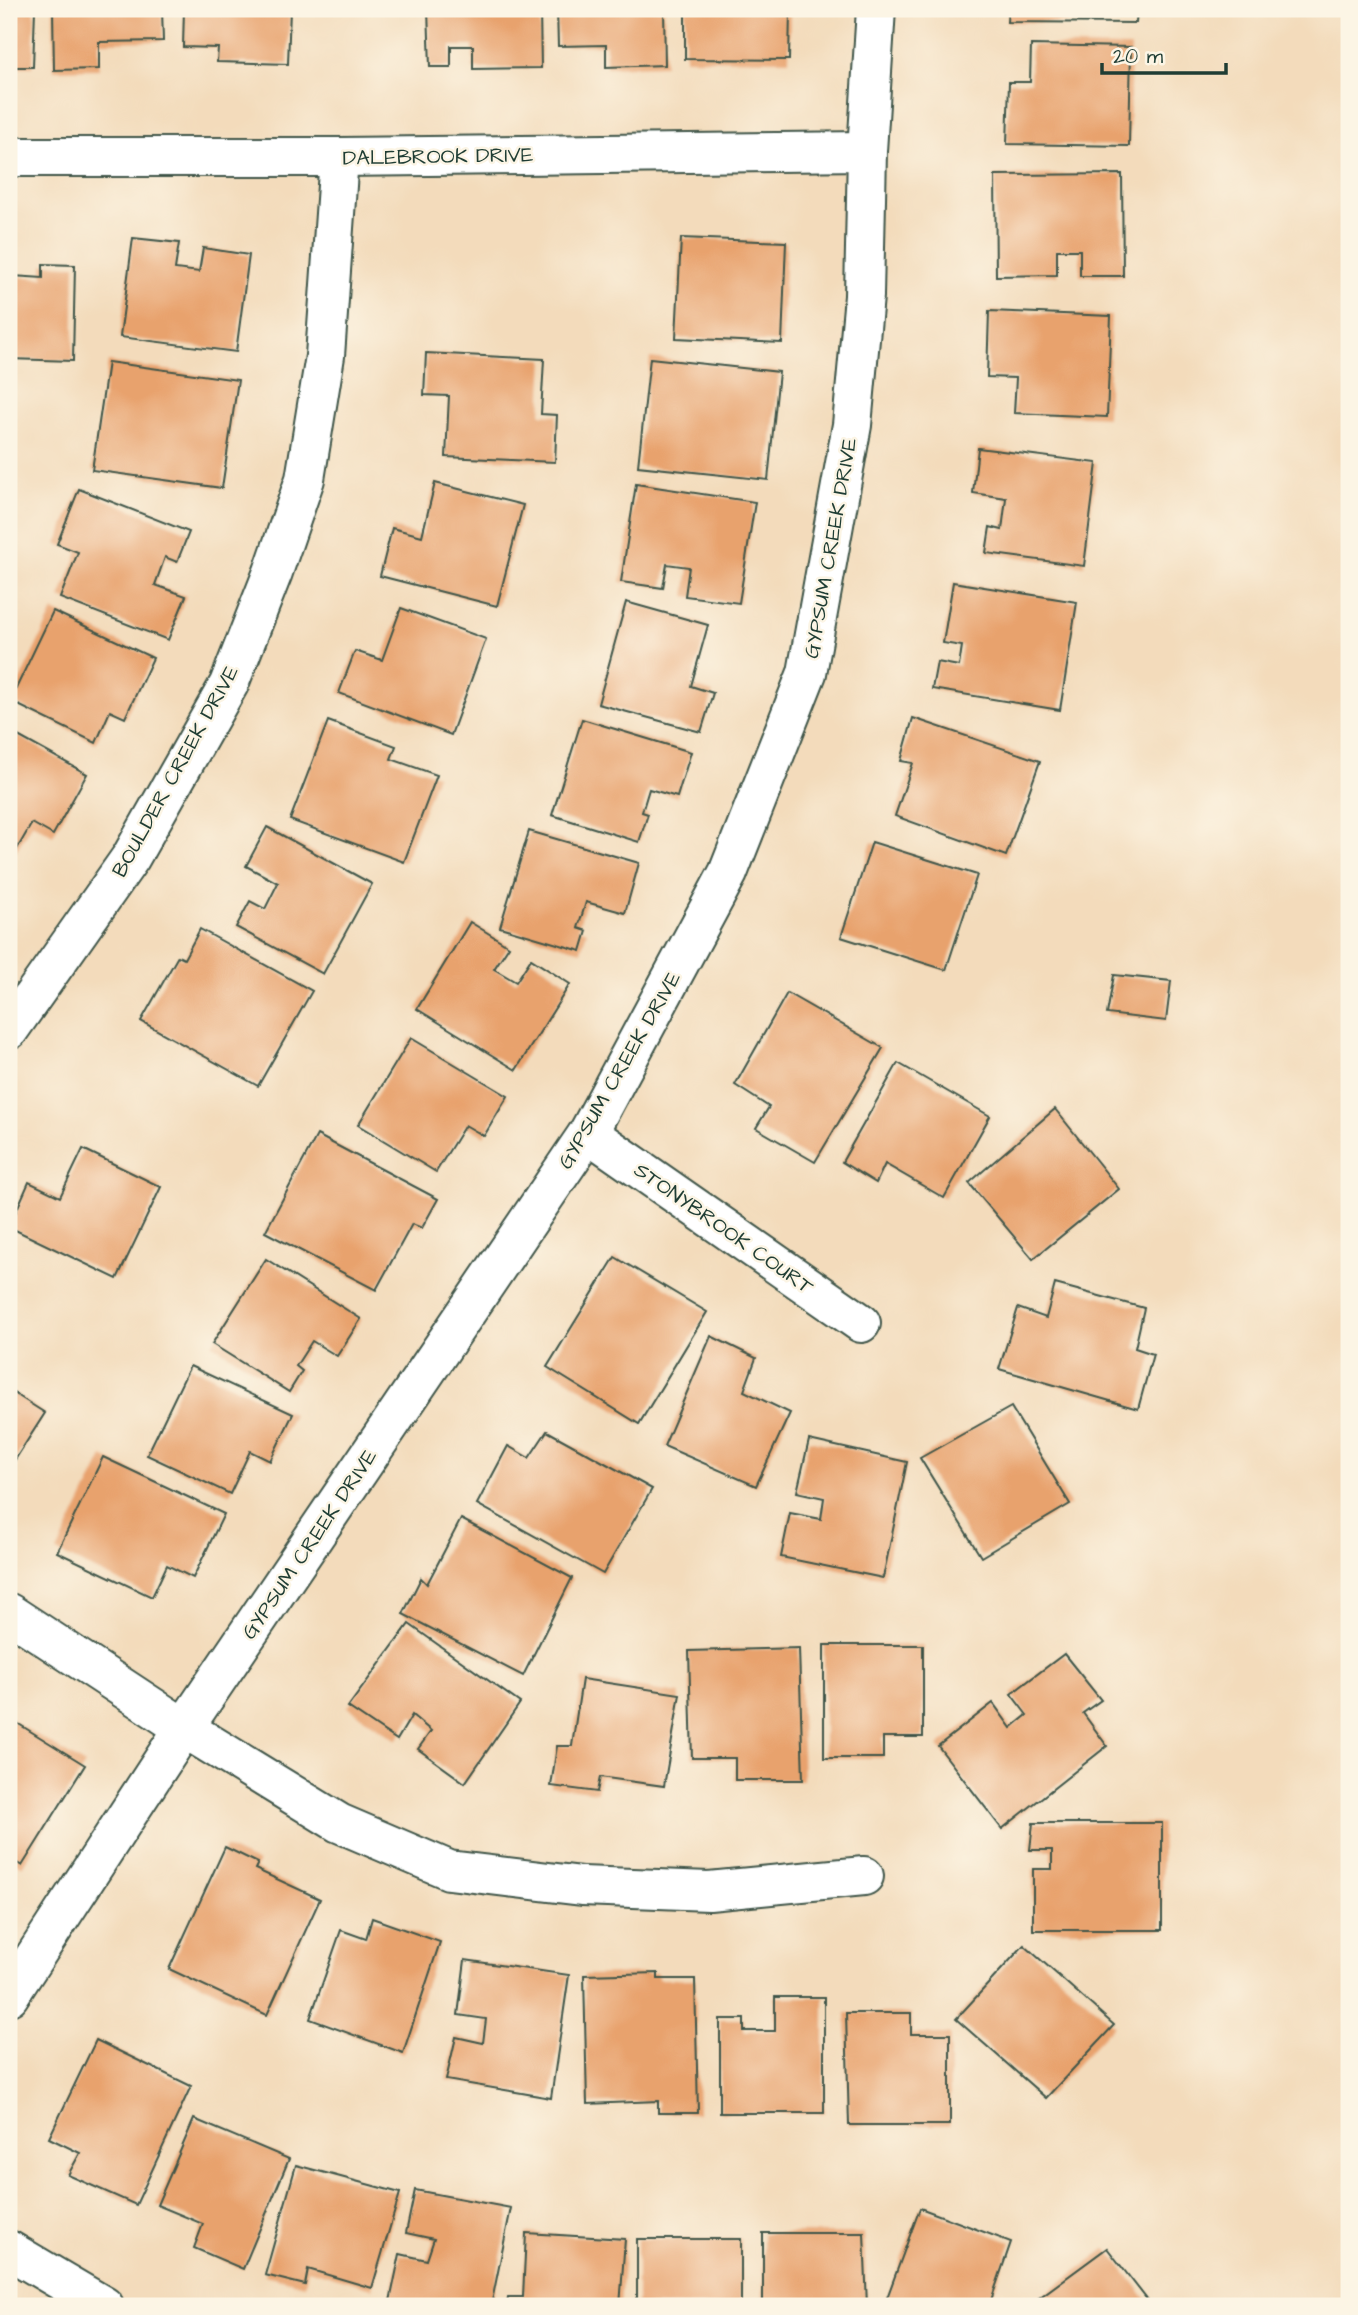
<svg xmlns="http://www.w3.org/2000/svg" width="1358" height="2315" font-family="'Architects Daughter',sans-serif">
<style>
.building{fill:#e8a26d}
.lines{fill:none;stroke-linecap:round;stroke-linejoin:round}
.street-casing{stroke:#3f5548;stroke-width:42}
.street{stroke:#fff;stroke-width:38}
.labels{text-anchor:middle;stroke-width:5;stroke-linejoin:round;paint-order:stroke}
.street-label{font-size:21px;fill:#1f3d34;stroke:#fcf5e5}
</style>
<rect width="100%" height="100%" fill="#fcf5e5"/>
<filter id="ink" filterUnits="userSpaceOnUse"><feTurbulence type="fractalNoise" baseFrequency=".0143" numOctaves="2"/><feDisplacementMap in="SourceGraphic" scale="14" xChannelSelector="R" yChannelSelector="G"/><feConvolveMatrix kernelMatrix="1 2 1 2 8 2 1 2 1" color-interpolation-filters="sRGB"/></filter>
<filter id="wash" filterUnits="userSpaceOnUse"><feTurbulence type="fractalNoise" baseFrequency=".00686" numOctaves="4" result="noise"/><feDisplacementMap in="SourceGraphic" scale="28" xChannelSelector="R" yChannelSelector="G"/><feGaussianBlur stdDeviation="1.57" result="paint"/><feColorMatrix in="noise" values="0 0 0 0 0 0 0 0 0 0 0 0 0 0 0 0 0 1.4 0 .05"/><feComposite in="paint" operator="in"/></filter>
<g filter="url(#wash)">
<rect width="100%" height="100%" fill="#f3dbbb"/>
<g id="blocks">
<!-- building -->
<g class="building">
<path d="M9,9H35L33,67H9Z"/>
<path d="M53,9H162L163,41L99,42V69L54,70Z"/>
<path d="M184,9H290L288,64L217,62L218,48L183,47Z"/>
<path d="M428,9H540L541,68L473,69V46H451V67H430Z"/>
<path d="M557,9H664L665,65L606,67V45L558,46Z"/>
<path d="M685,9H790L789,60L685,59Z"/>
<path d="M1008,9H1137L1136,23L1007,22Z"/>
<path d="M1031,45L1131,47L1129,146L1007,144L1009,82H1030Z"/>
<path d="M1122,174L1123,276H1080V250H1057V275L996,276L995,175Z"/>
<path d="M133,238L179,243L175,269L199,272L203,248L249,255L236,352L120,337Z"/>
<path d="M681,238L786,242L782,343L676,338Z"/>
<path d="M9,246H14L13,276L43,278V264L75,265L73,361L9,359Z"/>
<path d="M989,311L1111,316L1107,417L1014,413L1016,378L987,377Z"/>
<path d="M426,353L544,359L541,414L557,415L555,462L446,457L449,396L424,395Z"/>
<path d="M650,358L779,372L768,480L638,466Z"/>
<path d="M108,362L238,380L222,488L92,470Z"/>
<path d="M978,448L1097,463L1084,566L986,553L990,527L1002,530L1006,498L973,493Z"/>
<path d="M435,483L523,505L497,606L380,576L392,528L422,536Z"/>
<path d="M636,484L755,502L739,603L685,596L689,567L667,564L663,588L621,582Z"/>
<path d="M79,489L189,532L177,562L165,557L155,585L186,596L168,640L60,598L78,552L57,544Z"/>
<path d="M953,582L1077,602L1060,710L932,689L937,662L959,666L962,646L943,643Z"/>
<path d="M626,602L708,625L691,686L713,693L701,732L598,704Z"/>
<path d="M401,608L486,639L451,735L339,693L355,651L382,660Z"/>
<path d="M53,611L153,658L125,718L110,711L96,743L10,701Z"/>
<path d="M913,718L1040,761L1006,856L895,816L913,763L901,761Z"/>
<path d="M582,719L691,752L677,797L649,789L642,812L648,814L639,842L552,815Z"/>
<path d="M328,721L396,746L391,759L437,775L404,862L290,820Z"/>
<path d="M9,731L87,774L53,835L32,823L13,856L9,854Z"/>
<path d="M267,827L372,884L323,974L236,927L250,901L265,909L278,883L246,866Z"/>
<path d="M529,831L639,863L625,913L586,902L578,928L587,931L581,951L500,927Z"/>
<path d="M872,842L977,875L946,970L841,937Z"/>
<path d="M470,922L509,946L494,969L516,982L531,959L570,984L516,1070L417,1009Z"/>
<path d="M200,929L312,991L258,1086L141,1021L178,956L184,959Z"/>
<path d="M1114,975L1171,981L1166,1021L1107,1014Z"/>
<path d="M787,993L883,1048L815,1162L756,1128L769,1107L735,1085Z"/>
<path d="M411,1038L508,1096L484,1136L465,1125L436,1172L358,1125Z"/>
<path d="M898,1063L990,1116L944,1198L885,1164L876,1183L842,1162Z"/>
<path d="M1055,1109L1119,1189L1033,1259L969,1183Z"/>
<path d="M317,1135L438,1199L422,1228L412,1224L376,1290L265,1232Z"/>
<path d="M83,1149L161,1187L117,1279L9,1227L29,1182L60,1197Z"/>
<path d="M615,1257L707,1312L639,1424L547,1367Z"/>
<path d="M266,1259L361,1319L337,1356L312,1341L296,1366L302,1371L289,1392L212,1344Z"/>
<path d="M1055,1284L1144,1308L1135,1348L1153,1354L1138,1409L999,1369L1018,1308L1046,1318Z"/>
<path d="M711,1336L756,1358L744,1391L790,1413L756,1486L664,1446Z"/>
<path d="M190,1366L293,1414L270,1461L250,1451L230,1494L147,1455Z"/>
<path d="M9,1390L45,1413L9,1469Z"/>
<path d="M1011,1407L1070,1504L981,1557L920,1458Z"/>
<path d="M547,1431L652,1489L603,1574L477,1504L508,1446L529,1458Z"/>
<path d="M809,1440L907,1462L883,1578L781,1557L790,1513L821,1519L824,1498L797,1492Z"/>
<path d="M103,1457L224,1514L193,1578L167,1565L152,1597L57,1552Z"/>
<path d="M461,1519L572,1578L523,1676L403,1614L421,1578L427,1584Z"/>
<path d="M409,1624L520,1703L465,1783L418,1749L431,1731L412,1715L397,1740L348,1707Z"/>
<path d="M824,1645H923V1737H883V1758H824Z"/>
<path d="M799,1648L803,1780H735V1758H692L689,1651Z"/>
<path d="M1064,1654L1101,1700L1083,1713L1107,1746L1002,1829L938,1746L993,1703L1011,1728L1027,1715L1011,1694Z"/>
<path d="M582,1679L680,1694L664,1786L600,1777L597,1792L551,1786L557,1746H572Z"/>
<path d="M9,1718L85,1765L22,1866L9,1858Z"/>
<path d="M1033,1823H1162V1930H1033V1869H1052V1850H1030Z"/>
<path d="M225,1847L258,1863L255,1869L320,1899L267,2015L169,1969Z"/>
<path d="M372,1918L440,1942L403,2053L310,2019L341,1930L366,1939Z"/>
<path d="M1024,1945L1114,2025L1046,2098L956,2019Z"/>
<path d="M465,1960L569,1975L551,2098L446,2080L456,2037L483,2043L486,2019L458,2015Z"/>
<path d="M658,1973V1979H695L698,2113H658V2101L587,2104L584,1975Z"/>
<path d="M775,1997H824V2113H720V2019H744V2031H775Z"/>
<path d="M846,2013H911V2034H950V2125H849Z"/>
<path d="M96,2040L191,2086L136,2205L68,2175L80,2153L49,2138Z"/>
<path d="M194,2119L289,2159L243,2269L194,2248L203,2224L157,2205Z"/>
<path d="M296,2165L400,2193L372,2288L308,2269L305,2285L265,2275Z"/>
<path d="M415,2190L511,2208L491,2306H389L400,2254L427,2260L434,2239L406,2233Z"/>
<path d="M920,2208L1011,2242L989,2306H884Z"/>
<path d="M526,2233L625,2239L620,2306H507L508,2297H523Z"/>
<path d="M763,2233H864L867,2306H763Z"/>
<rect x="637" y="2239" width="104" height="67"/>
<path d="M1107,2248L1152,2306H1028Z"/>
</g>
</g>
</g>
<g filter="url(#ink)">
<use href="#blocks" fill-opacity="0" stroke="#3f5548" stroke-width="2"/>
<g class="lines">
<!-- street casing -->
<g class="street-casing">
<g id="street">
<path d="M9,157H339L867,151"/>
<path d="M9,1030L131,857L229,684L273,572L305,479L325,356L339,157"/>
<path d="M588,1133L861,1323"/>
<path d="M9,1613L184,1728L339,1823L449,1870L582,1886L709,1891L864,1876"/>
<path d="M9,1996L184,1728L588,1133L728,873L807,673L852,425L864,296L867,151L876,9"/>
<path d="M9,2250L104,2306"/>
</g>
</g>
<!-- street -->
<use href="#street" class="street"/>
</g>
</g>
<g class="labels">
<!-- street labels -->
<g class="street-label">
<text transform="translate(438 156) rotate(-1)" y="7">DALEBROOK DRIVE</text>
<text transform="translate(830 548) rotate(-80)" y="7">GYPSUM CREEK DRIVE</text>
<text transform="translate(175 771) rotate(-61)" y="7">BOULDER CREEK DRIVE</text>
<text transform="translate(619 1070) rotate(-60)" y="7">GYPSUM CREEK DRIVE</text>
<text transform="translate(724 1228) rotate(35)" y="7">STONYBROOK COURT</text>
<text transform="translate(309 1544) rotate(-56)" y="7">GYPSUM CREEK DRIVE</text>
</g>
</g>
<!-- margin -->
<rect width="1358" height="2315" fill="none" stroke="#fcf5e5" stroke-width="35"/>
<!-- scale -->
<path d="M1102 63v10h124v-10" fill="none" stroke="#1f3d34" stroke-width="3.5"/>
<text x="1113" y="63" font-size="21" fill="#1f3d34" stroke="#fcf5e5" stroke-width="5" paint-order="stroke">20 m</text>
</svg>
